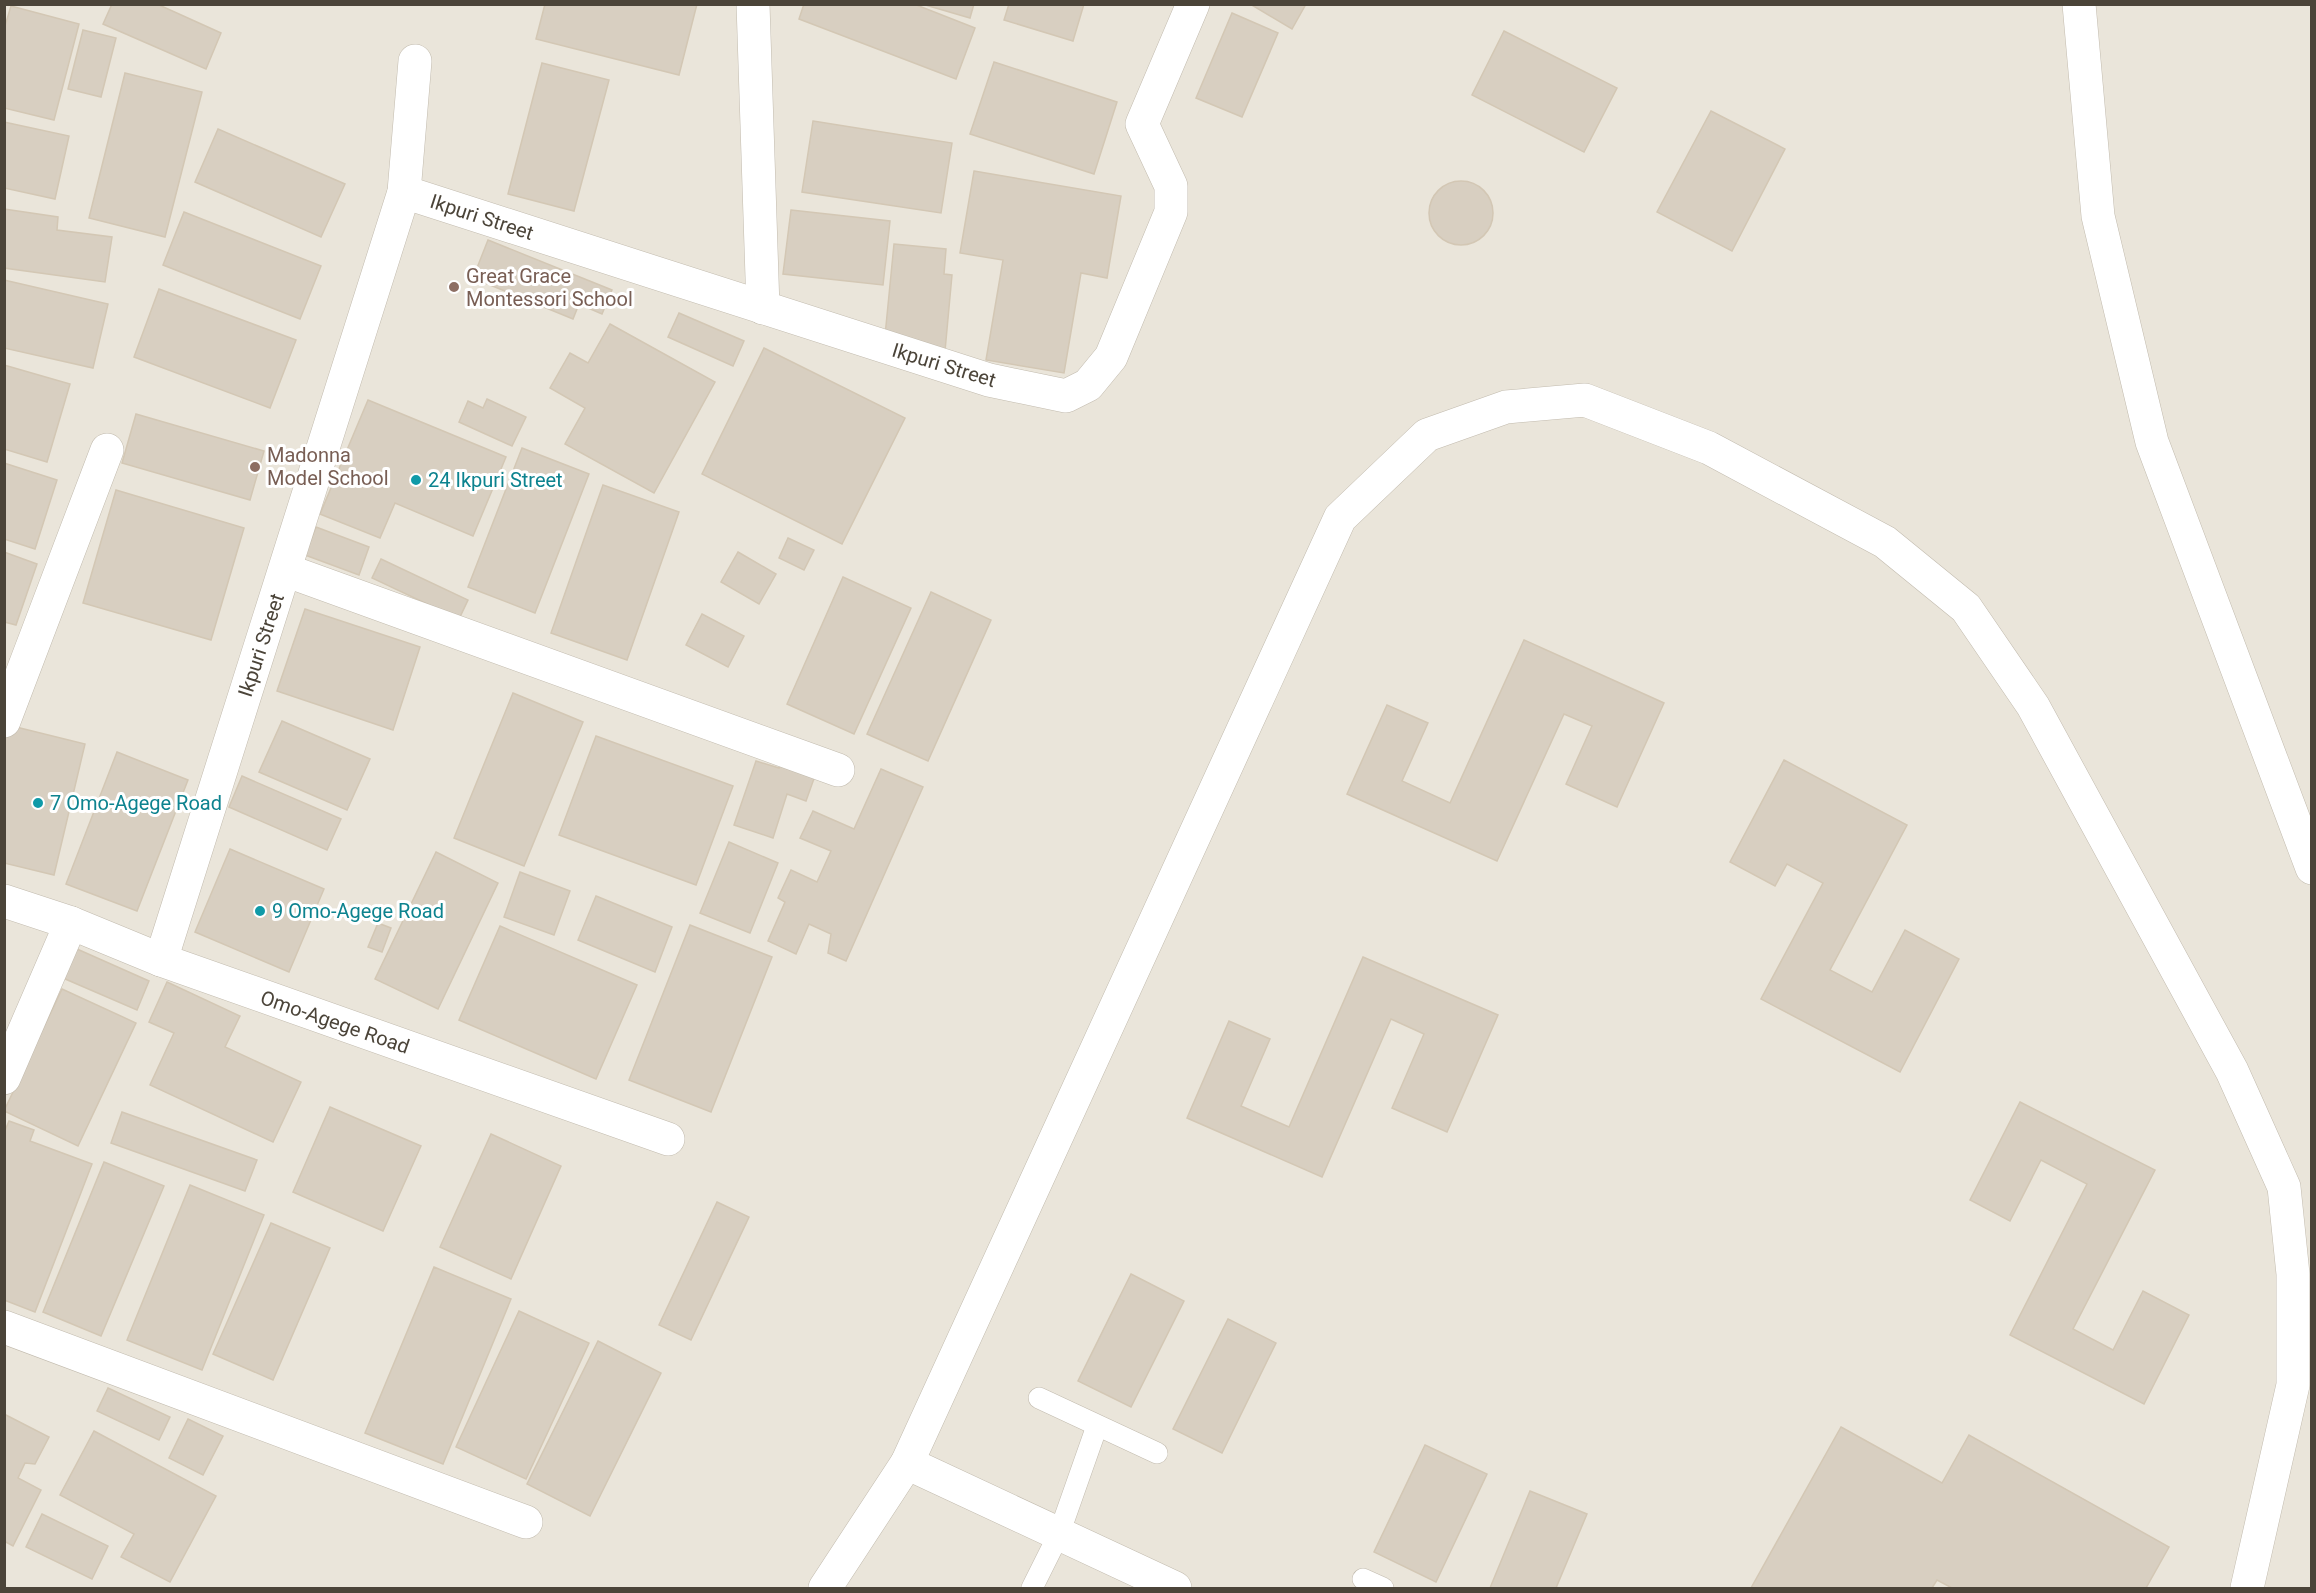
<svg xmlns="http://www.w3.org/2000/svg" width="2316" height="1593" font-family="Roboto,sans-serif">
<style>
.residential{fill:#eae5da}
.building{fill:#d8cfc1;stroke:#d3c7b4;stroke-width:1.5}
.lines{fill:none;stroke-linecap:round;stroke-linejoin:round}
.service-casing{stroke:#c2bbae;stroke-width:22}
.minor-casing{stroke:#c2bbae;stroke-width:34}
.service{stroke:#fff;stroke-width:21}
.minor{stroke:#fff;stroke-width:33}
.education-dot{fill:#8d6e63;stroke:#fff;stroke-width:2}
.culture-dot{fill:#0f9aa8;stroke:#fff;stroke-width:2}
.labels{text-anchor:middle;stroke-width:6;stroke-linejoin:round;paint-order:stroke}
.street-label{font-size:20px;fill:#4b4439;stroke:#fff}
.education-label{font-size:20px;fill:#785e54;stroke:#fff;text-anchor:start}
.culture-label{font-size:20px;fill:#0d838f;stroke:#fff;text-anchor:start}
</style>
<rect width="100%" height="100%" fill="#f6f3ec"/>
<!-- residential -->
<rect class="residential" x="5" y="5" width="2306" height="1583"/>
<!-- building -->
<g class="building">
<path d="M112,4H157L221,33L206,69L103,24Z"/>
<path d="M545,4H697L679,75L536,39Z"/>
<path d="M804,4H914L975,28L956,79L799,19Z"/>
<path d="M922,4H974L970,18Z"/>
<path d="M1009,4H1084L1073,41L1004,20Z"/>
<path d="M1250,4H1306L1292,29Z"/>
<path d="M11,6L79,24L54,120L4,108V29Z"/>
<path d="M1232,13L1278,33L1242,117L1196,98Z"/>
<path d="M83,30L116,38L101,97L68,89Z"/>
<path d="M1504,31L1617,88L1584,152L1472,95Z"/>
<path d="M994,62L1117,102L1094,174L970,134Z"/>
<path d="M542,63L609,80L574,211L508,194Z"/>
<path d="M125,73L202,92L165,237L89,218Z"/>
<path d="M1711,111L1785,149L1732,251L1657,212Z"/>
<path d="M813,121L952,143L941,213L802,192Z"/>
<path d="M4,122L69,136L55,199L4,188Z"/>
<path d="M218,129L345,184L321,237L195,182Z"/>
<path d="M974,171L1121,196L1107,278L1081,273L1064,373L986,360L1003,260L960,253Z"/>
<circle cx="1461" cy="213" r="32"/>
<path d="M4,209L58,217L57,230L112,237L105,282L4,268Z"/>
<path d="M791,210L890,221L883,285L783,274Z"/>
<path d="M184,212L321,266L300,319L163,265Z"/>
<path d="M488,240L612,290L602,314L579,304L573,319L473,278Z"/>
<path d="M894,244L946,249L944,274L952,275L945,351L884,346Z"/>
<path d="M4,280L108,304L93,368L4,348Z"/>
<path d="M159,289L296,340L270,408L134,357Z"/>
<path d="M679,313L744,341L733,366L668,337Z"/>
<path d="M610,324L715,382L654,493L565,444L585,408L550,388L570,353L588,363Z"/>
<path d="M764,348L905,418L842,544L702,474Z"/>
<path d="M4,365L70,384L47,462L4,449Z"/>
<path d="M487,399L526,417L512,446L459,422L468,401L483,408Z"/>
<path d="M368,400L506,457L473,536L395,503L380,538L320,514Z"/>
<path d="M136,414L264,451L250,500L122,463Z"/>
<path d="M522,448L589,474L535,613L468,587Z"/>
<path d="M4,463L57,480L35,549L4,539Z"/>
<path d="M603,485L679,512L627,660L551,633Z"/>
<path d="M116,490L244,528L211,640L83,603Z"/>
<path d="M316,527L369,547L359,575L305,555Z"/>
<path d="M788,538L814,550L804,570L779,558Z"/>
<path d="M4,552L37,564L16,625L4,622Z"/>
<path d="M738,552L776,574L759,604L721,582Z"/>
<path d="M381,559L468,600L459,619L372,578Z"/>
<path d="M843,577L911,608L854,734L787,704Z"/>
<path d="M931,592L991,620L928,761L867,734Z"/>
<path d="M305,609L420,647L393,730L277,691Z"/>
<path d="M702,614L744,636L728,667L686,645Z"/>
<path d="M1524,640L1664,703L1617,807L1566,784L1592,726L1564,714L1497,861L1347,794L1387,705L1428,723L1402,781L1450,803Z"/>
<path d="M513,693L583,722L524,866L454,838Z"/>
<path d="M282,721L370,759L347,810L259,772Z"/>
<path d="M8,725L85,744L54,875L4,863V741Z"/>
<path d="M596,736L733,786L696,885L559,835Z"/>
<path d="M117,752L188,780L137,911L66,884Z"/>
<path d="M1784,760L1907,825L1830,970L1872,992L1905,930L1959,959L1900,1072L1761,999L1823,883L1787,864L1775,886L1730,862Z"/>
<path d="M756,761L779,768L782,761L816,773L806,801L787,794L773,838L734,825Z"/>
<path d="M881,769L923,787L846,961L828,953L831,934L809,924L796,954L768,941L785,902L778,898L791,870L817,882L831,851L800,838L813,811L854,829Z"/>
<path d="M242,776L341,819L327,850L229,807Z"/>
<path d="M729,842L778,863L750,933L700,913Z"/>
<path d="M230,849L324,889L289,972L195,932Z"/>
<path d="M436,852L498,883L438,1009L375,979Z"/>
<path d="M520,872L570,891L554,935L504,917Z"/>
<path d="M596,896L672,927L655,972L578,940Z"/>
<path d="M378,923L391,928L382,952L368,947Z"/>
<path d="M690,925L772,957L711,1112L629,1080Z"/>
<path d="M500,926L637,985L596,1079L459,1020Z"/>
<path d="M77,949L149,981L137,1010L63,978Z"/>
<path d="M1363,957L1498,1015L1447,1132L1392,1108L1424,1034L1391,1019L1322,1177L1187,1118L1229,1021L1270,1039L1241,1106L1289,1127Z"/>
<path d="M167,982L240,1016L225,1047L301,1082L273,1142L150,1085L174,1033L149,1022Z"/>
<path d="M62,989L136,1023L78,1146L4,1111Z"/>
<path d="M2020,1102L2155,1170L2073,1329L2113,1350L2143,1291L2189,1315L2144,1404L2010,1335L2087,1184L2041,1160L2010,1221L1970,1200Z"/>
<path d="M330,1107L421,1146L383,1231L293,1192Z"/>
<path d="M122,1112L257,1160L245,1191L111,1143Z"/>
<path d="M9,1121L34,1130L30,1141L92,1164L35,1312L4,1300V1133Z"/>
<path d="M491,1134L561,1166L511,1279L440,1247Z"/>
<path d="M104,1162L164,1186L101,1336L43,1312Z"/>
<path d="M190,1185L264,1215L202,1370L127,1340Z"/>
<path d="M717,1202L749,1217L691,1340L659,1325Z"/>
<path d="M271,1223L330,1248L273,1380L213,1354Z"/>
<path d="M434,1267L511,1299L443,1464L365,1433Z"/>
<path d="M1131,1274L1184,1301L1131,1407L1078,1381Z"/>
<path d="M519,1311L589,1343L526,1479L456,1447Z"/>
<path d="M1228,1319L1276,1343L1222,1453L1173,1429Z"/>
<path d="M598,1341L661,1373L590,1516L527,1484Z"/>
<path d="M108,1388L170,1417L159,1440L97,1411Z"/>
<path d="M4,1414L49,1437L35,1464L25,1463L18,1478L41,1490L13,1546L4,1541Z"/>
<path d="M188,1419L223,1436L203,1475L169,1458Z"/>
<path d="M1841,1427L1942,1483L1969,1435L2169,1547L2146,1588H1952L1937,1580L1932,1588H1751Z"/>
<path d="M94,1431L216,1496L170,1582L121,1557L134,1534L60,1495Z"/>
<path d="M1425,1445L1487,1474L1436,1582L1374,1552Z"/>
<path d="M1530,1491L1587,1514L1556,1588H1490Z"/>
<path d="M42,1514L108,1546L92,1579L26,1547Z"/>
</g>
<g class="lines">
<!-- service casing -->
<g class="service-casing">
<g id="service">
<path d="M1039,1398L1157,1453"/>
<path d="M1363,1579L1383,1588"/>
<path d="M1032,1588L1059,1534L1097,1426"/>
</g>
</g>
<!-- minor casing -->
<g class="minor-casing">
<g id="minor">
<path d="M753,4L763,308"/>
<path d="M2079,4L2098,216L2152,442L2312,868"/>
<path d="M404,192L989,380L1066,396L1088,385L1111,357L1171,212V186L1142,124L1193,4"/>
<path d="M285,570L838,770"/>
<path d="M4,721L107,450"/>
<path d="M4,901L71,923L161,960L668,1139"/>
<path d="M161,960L404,192L415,61"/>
<path d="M4,1078L71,923"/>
<path d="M4,1327L526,1522"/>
<path d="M907,1463L1175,1588"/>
<path d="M825,1588L907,1463L1340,518L1427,435L1506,407L1585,400L1709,448L1885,542L1966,608L2033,706L2232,1071L2284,1187L2293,1274V1385L2247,1588"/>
</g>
</g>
<!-- service -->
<use href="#service" class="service"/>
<!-- minor -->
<use href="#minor" class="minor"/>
</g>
<!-- markers -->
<g class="education-dot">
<circle cx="454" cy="287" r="6"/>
<circle cx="255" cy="467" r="6"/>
</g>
<g class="culture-dot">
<circle cx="416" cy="480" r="6"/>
<circle cx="38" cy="803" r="6"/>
<circle cx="260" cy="911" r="6"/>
</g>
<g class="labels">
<!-- street labels -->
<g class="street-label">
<text transform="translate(482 217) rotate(18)" y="7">Ikpuri Street</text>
<text transform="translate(944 365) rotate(17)" y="7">Ikpuri Street</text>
<text transform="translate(261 645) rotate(-72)" y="7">Ikpuri Street</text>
<text transform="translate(335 1022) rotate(19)" y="7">Omo-Agege Road</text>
</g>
<!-- education labels -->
<g class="education-label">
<text x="466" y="283">Great Grace<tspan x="466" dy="23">Montessori School</tspan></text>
<text x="267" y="462">Madonna<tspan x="267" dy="23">Model School</tspan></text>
</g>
<!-- culture labels -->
<g class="culture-label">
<text x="428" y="487">24 Ikpuri Street</text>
<text x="50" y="810">7 Omo-Agege Road</text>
<text x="272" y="918">9 Omo-Agege Road</text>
</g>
</g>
<!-- border -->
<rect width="2316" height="1593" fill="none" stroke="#4b4439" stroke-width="12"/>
</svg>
